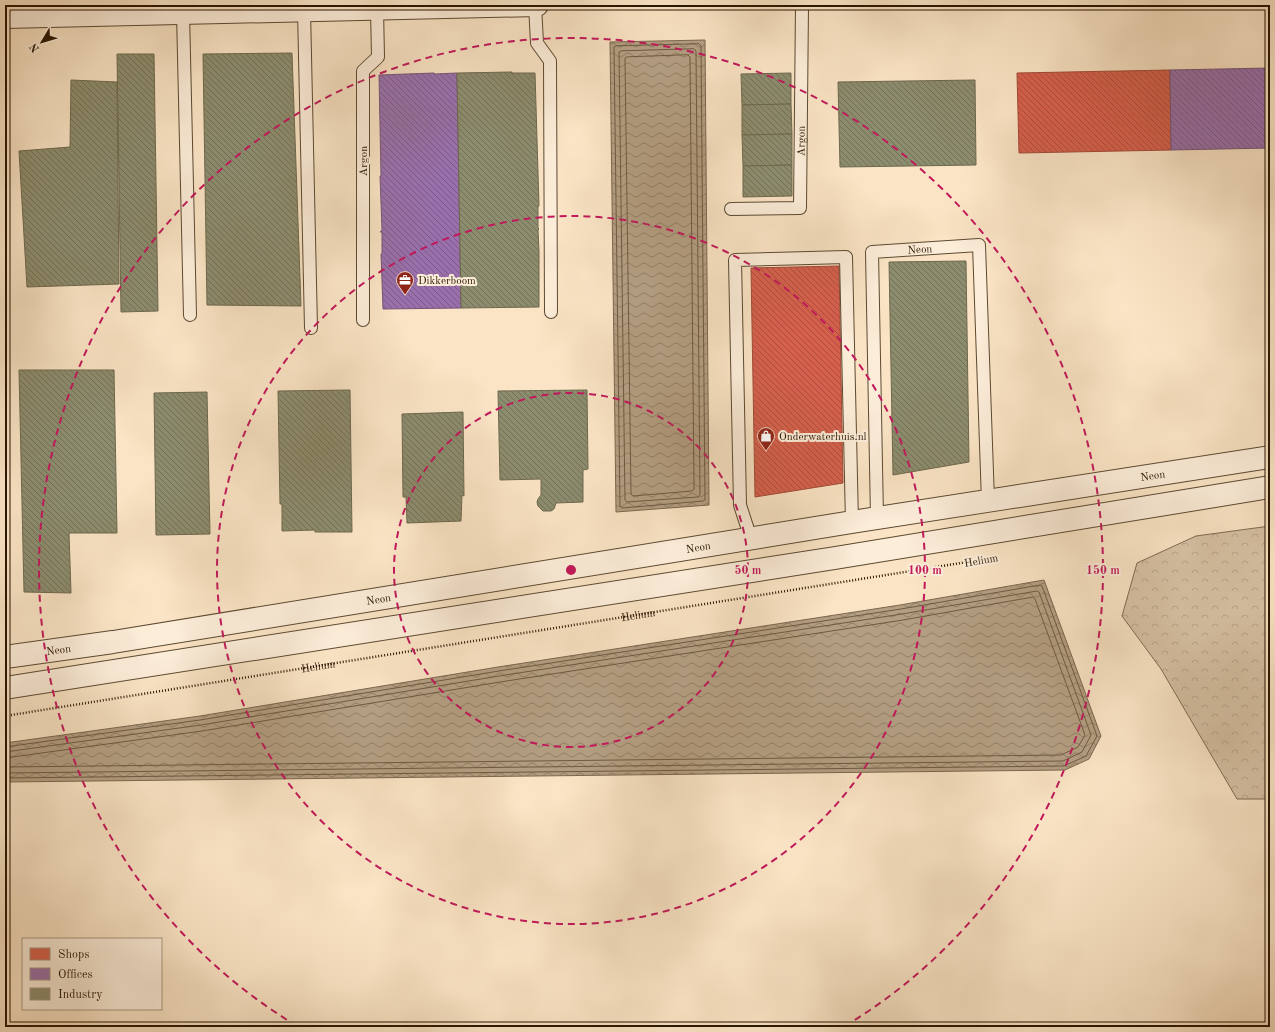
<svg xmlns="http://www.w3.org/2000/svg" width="1275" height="1032" font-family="'Old Standard TT',serif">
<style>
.forest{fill:url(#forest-crowns);stroke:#7f6b52}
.water{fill:url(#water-waves);stroke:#7b674e}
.shops{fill:url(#shops-back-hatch);stroke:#a24a36}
.offices{fill:url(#offices-back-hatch);stroke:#775578}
.industry{fill:url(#industry-back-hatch);stroke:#6e684d}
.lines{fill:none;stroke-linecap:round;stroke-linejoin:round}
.shore{stroke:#6e5a41;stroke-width:1}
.service-casing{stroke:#5c4931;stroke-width:14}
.minor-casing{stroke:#5c4931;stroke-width:24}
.tertiary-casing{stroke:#5c4931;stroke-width:24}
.path{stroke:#281500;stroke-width:2.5;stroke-dasharray:1 2;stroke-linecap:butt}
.service{stroke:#fcedd9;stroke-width:12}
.minor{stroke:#fcedd9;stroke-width:22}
.tertiary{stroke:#fcedd9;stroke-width:22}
.ring{fill:none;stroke:#c2185b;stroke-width:2;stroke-dasharray:7 5}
.labels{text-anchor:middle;stroke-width:4;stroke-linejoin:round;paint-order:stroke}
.street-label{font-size:11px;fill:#281500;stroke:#fcedd9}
.poi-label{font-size:11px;fill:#281500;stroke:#fcedd9;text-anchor:start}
.centre{fill:#c2185b;stroke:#fcedd9;stroke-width:2}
.ring-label{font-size:12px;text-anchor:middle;font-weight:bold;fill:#c2185b;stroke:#fcedd9;stroke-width:4;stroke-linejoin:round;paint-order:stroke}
</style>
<defs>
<pattern id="forest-crowns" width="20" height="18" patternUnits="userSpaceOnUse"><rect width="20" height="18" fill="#d6c1a4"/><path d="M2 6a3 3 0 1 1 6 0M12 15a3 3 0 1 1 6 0" fill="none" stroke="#b8a58b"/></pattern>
<pattern id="water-waves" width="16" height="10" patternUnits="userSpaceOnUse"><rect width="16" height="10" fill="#b39e82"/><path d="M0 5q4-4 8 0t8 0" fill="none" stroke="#928068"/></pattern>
<pattern id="shops-back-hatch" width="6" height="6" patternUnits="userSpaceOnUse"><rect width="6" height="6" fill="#d6604d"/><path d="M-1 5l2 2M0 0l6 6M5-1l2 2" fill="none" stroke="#ae4e3e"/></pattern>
<pattern id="offices-back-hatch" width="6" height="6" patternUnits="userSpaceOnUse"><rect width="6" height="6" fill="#9970ab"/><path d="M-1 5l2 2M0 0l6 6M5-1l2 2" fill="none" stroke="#7d5b89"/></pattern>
<pattern id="industry-back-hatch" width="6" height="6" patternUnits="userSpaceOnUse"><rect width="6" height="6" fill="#8c8c6e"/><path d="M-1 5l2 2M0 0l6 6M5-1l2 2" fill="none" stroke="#727158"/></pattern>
</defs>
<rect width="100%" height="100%" fill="#fae4c5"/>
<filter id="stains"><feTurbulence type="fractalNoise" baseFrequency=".005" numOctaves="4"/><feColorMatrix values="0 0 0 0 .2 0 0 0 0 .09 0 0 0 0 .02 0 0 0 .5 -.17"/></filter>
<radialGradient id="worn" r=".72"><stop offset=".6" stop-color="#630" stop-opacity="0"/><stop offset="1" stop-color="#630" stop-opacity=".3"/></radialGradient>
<!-- forest -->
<path class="forest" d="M1270,526V799H1237L1161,669L1122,616L1137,563L1196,536Z"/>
<!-- water -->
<g class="water">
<path d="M705,40L709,505L616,512L610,42Z"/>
<path d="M1044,580L1101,736L1089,759L1065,770L5,782V743L200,716L498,667L900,605Z"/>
</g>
<!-- shops -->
<g class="shops">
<path d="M1170,70L1171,150L1019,153L1017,73Z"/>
<path d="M839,266L843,483L755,497L751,268Z"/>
</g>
<!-- offices -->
<g class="offices">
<path d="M1270,68V148L1171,150L1170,70Z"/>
<path d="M434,73L435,74L457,73L461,308L383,309L381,254H382V232H380L382,230L380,176H381L379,75Z"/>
</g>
<!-- industry -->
<g class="industry">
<path d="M292,53L301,306L207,305L203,54Z"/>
<path d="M117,54H154L158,311L121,312Z"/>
<path d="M512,72V73H535L539,206H538V228L539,229L538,230L539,252V307L461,308L457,73Z"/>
<path d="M791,73V104L742,105L741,74Z"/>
<path d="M71,80L117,82L119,284L27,287L19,151L70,147Z"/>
<path d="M975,80L976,165L840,167L838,82Z"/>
<path d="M791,104L792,134L742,135V105Z"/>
<path d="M792,134V165L743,166L742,135Z"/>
<path d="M792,165V196L743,197V166Z"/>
<path d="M966,261L969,462L893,475L889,262Z"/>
<path d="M19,370H114L117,533H69L71,593L24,592Z"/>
<path d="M350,390L352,532H315V530L282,531V504H280L278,391Z"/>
<path d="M587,390L588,469L583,470V502L556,503L554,509L551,511H543L538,506L537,502L538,499L541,495V479L500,480L498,391Z"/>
<path d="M207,392L210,534L156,535L154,393Z"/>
<path d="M463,412L464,496L462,495L461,521L407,523L406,497H403L402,414Z"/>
</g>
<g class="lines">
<!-- shore -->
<g class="shore">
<path d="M699,44L701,46L705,500L703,501L622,508L620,506L614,47L616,46Z"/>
<path d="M694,49L696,51L700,495L698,497L627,502L625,500L619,52L621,51Z"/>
<path d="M688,55L690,57L694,489L692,491L633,496L631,494L625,58L627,57Z"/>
<path d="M5,747L200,720L499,671L901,609L1040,585L1042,586L1097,736L1086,756L1064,766L5,778"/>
<path d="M5,752L201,725L499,676L902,614L1037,591L1039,592L1091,735L1082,752L1063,761L5,773"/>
<path d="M5,758L202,731L500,682L903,620L1033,597L1035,599L1085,735L1078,747L1061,755L5,767"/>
</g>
<!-- service casing -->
<g class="service-casing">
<g id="service">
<path d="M535,5L537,43L550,61L551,312"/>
<path d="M304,10L311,328"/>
<path d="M183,13L190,315"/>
<path id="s2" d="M731,209L800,208L802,5"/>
<path d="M363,320V71L378,57L377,9"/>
<path id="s3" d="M877,518L872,252L979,245L988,501"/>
<path d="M751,539L740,505L735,260L846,257L852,522"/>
</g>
</g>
<!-- minor casing -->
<g class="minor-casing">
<g id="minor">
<path d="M5,17L537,5"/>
<path id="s4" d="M5,657L113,642L852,522L1270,457"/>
</g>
</g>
<!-- tertiary casing -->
<g class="tertiary-casing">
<path id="tertiary" d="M5,688L835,558L1270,487"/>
</g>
<!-- path -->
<path class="path" id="s1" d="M5,716L986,559"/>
<!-- service -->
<use href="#service" class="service"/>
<!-- minor -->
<use href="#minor" class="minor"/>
<!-- tertiary -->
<use href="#tertiary" class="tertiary"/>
</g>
<!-- distance rings -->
<g class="ring">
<circle cx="571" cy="570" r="177"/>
<circle cx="571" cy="570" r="354"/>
<path d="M297 1026A532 532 0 1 1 845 1026"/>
</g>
<!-- icons -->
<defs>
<g id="office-pin" transform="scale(0.9)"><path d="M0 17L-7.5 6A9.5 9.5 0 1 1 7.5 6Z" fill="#8f2418" stroke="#fcedd9"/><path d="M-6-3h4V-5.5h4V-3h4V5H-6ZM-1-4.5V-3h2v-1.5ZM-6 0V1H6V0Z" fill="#fff"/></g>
<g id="shop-pin" transform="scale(0.9)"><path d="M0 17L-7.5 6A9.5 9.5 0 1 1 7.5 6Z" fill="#8f2418" stroke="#fcedd9"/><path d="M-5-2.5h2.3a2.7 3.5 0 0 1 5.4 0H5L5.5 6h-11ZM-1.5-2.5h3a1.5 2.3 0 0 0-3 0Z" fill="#fff"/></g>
</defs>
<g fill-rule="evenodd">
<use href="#office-pin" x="405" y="280"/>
<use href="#shop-pin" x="766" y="436"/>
</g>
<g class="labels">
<!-- street labels -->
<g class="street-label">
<text dy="4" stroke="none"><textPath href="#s2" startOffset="136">Argon</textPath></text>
<text transform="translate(363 161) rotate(-90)" y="4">Argon</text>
<text dy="4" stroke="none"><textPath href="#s3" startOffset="314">Neon</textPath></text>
<text dy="4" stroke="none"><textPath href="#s4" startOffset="1162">Neon</textPath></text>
<text dy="4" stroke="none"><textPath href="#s4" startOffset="702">Neon</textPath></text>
<text transform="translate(981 560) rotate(-10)" y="4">Helium</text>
<text dy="4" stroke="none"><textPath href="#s4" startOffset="378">Neon</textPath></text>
<text dy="4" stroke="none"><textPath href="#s1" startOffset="641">Helium</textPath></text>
<text dy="4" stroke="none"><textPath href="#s4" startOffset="54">Neon</textPath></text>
<text dy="4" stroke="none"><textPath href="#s1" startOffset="317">Helium</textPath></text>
</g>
<!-- poi labels -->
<g class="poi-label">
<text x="418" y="284">Dikkerboom</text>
<text x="779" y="440">Onderwaterhuis.nl</text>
</g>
</g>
<circle cx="571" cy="570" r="6" class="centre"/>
<g class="ring-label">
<text x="748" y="574">50 m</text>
<text x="925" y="574">100 m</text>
<text x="1103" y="574">150 m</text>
</g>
<!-- margin -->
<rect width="1275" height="1032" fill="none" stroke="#fae4c5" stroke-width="20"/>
<rect x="6" y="6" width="1263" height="1020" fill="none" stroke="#281500" stroke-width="2"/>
<rect x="10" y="10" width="1255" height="1012" fill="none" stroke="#281500"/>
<!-- legend -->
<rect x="22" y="938" width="140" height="72" fill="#fcedd9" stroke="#a79782"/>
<rect x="30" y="948" width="20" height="12" fill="#d6604d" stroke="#a79782"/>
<text x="58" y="958" font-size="12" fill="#281500">Shops</text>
<rect x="30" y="968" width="20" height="12" fill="#9970ab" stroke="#a79782"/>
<text x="58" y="978" font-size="12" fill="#281500">Offices</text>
<rect x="30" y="988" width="20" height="12" fill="#8c8c6e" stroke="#a79782"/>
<text x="58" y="998" font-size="12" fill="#281500">Industry</text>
<!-- north arrow -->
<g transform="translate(42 42) rotate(232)" stroke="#fcedd9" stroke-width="3" paint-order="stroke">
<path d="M0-3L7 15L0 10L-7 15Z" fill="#281500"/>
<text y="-6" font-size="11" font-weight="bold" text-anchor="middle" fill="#281500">N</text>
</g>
<rect width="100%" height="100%" filter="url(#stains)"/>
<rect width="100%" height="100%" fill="url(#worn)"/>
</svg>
